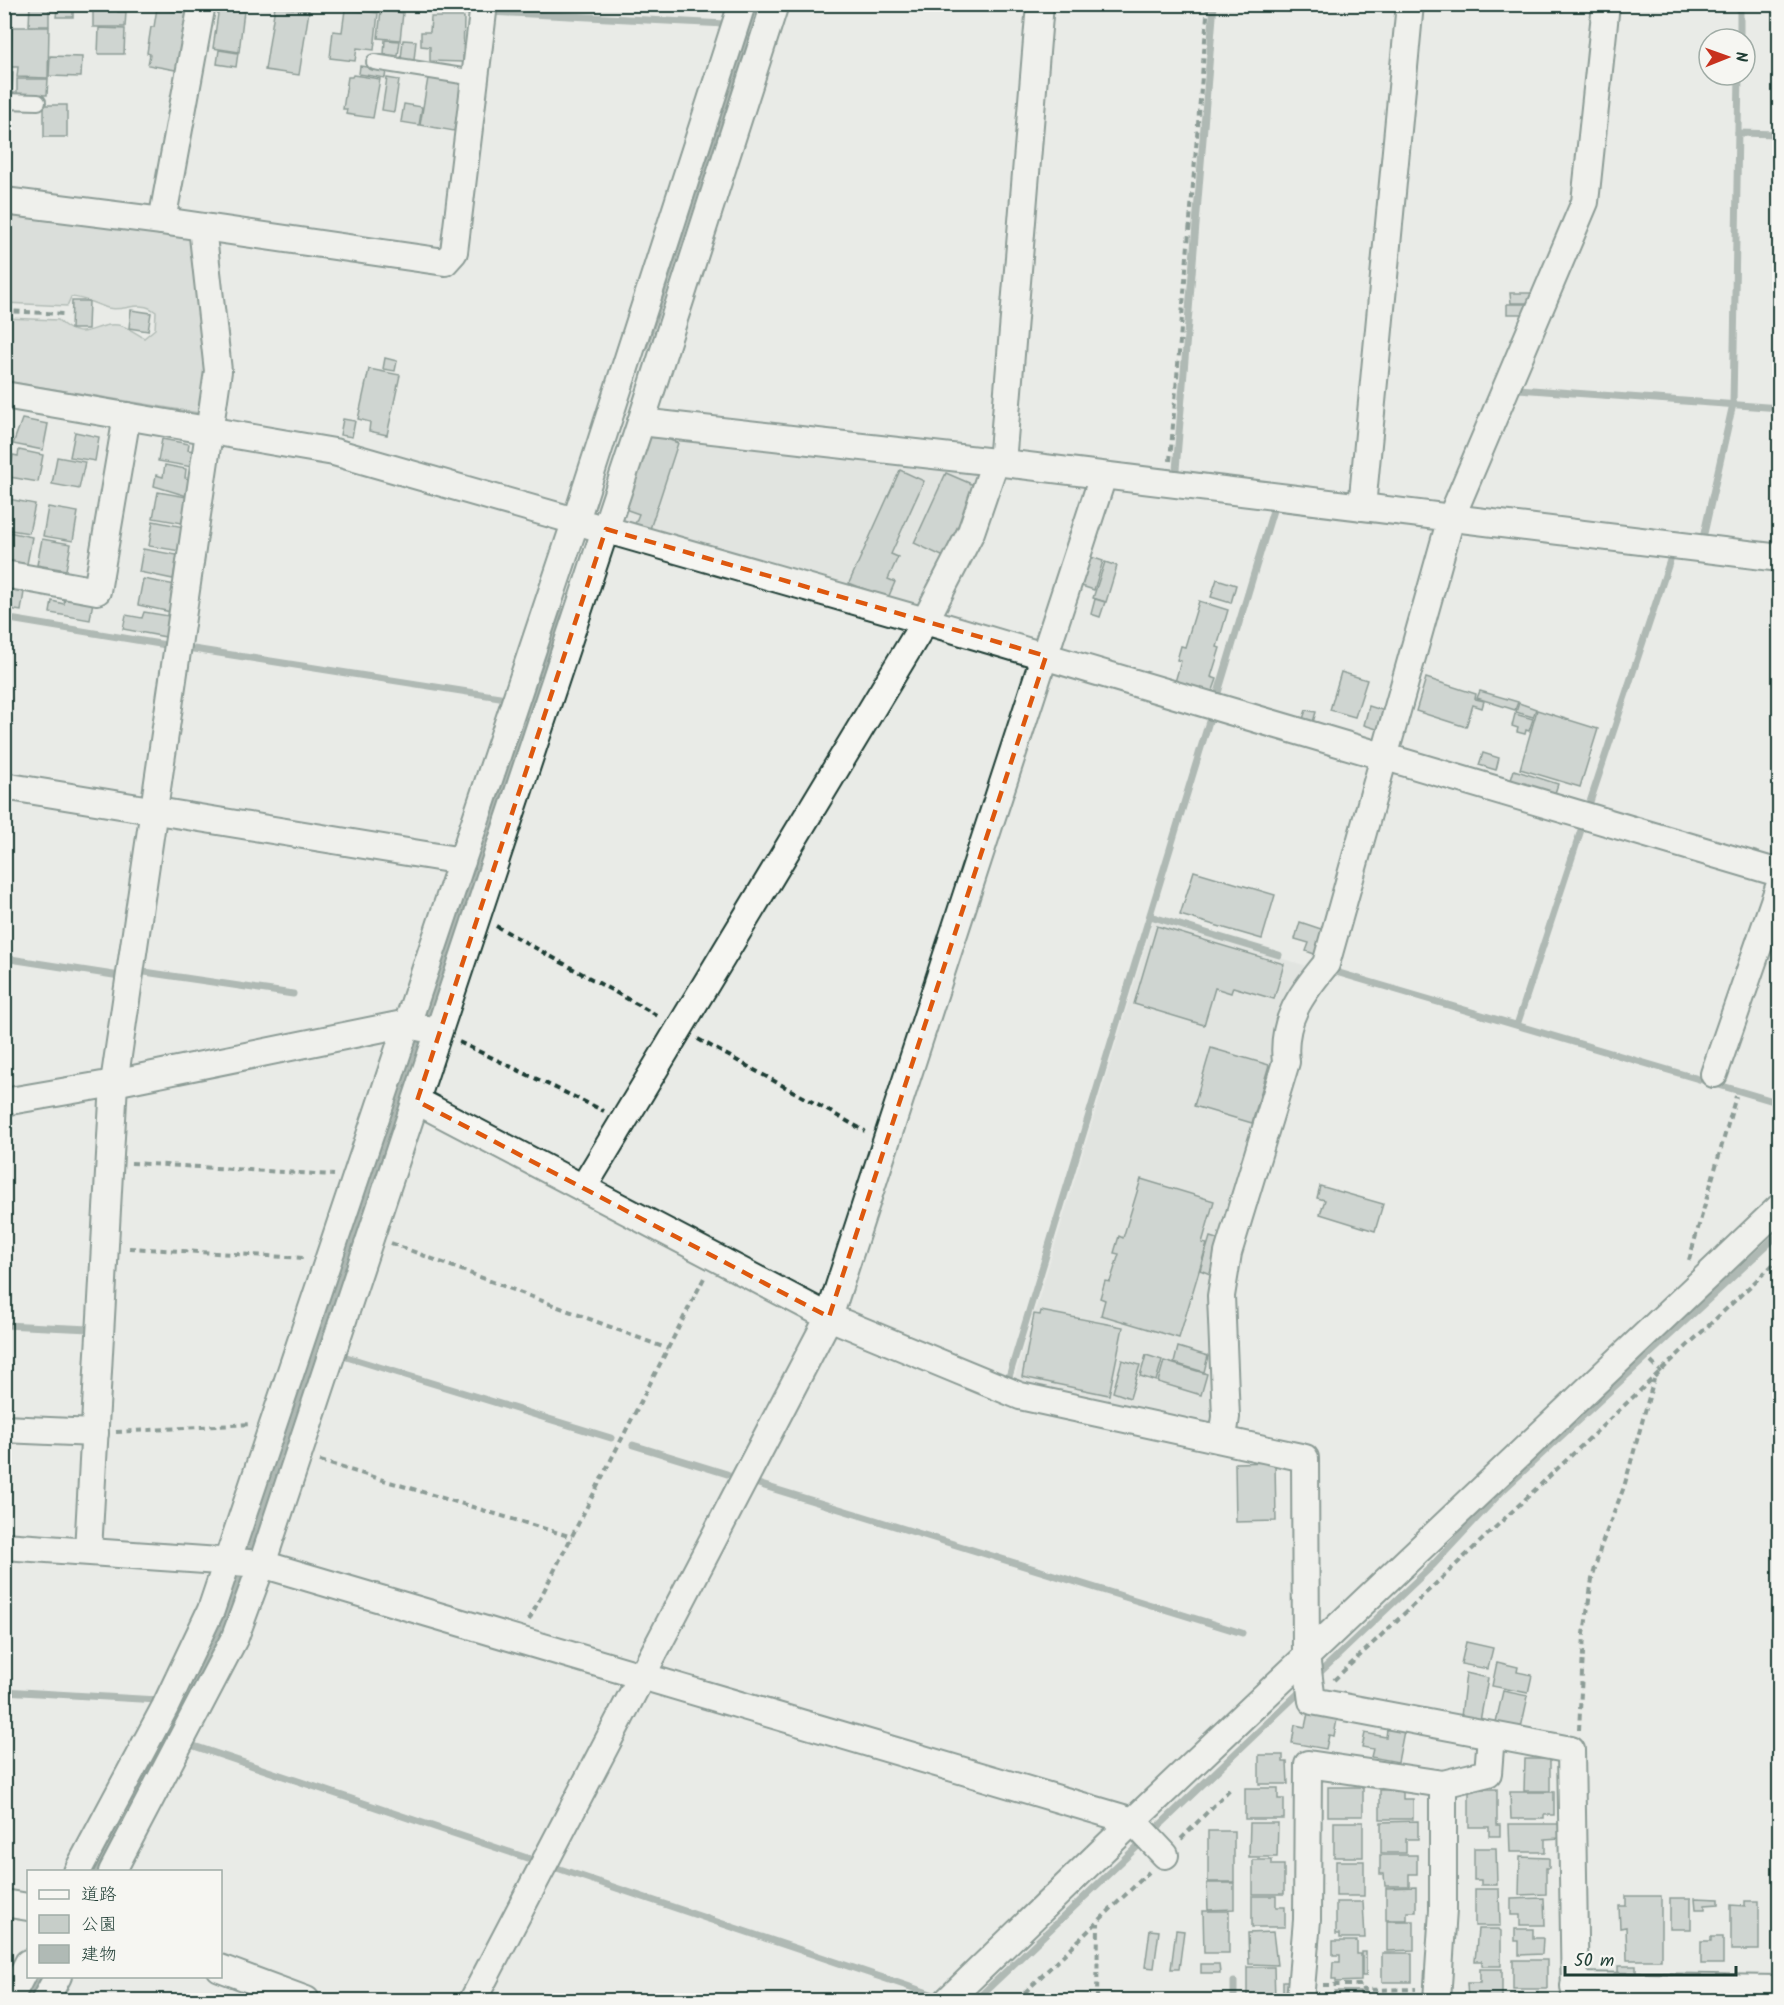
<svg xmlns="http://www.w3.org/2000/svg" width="1784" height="2005" font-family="Kalam,'Klee One',sans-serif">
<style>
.built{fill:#d8dcd8}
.green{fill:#c7cec9;stroke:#73867e;stroke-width:1.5}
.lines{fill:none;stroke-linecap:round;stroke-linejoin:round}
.stream{stroke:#687c75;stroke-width:7}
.building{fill:#b0bab5;stroke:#1f3d34;stroke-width:1.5}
.lane-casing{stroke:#1f3d34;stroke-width:18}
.street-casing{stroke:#1f3d34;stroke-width:30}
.path{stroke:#1f3d34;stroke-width:4;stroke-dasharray:6 4.5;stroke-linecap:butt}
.lane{stroke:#f6f6f2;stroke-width:14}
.street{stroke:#f6f6f2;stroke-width:26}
.marked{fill:none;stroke:#de580e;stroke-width:4.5;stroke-dasharray:12 8;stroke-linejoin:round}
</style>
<rect width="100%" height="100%" fill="#e9ebe7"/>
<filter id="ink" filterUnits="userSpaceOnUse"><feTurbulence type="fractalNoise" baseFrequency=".0167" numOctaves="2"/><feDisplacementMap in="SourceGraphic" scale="12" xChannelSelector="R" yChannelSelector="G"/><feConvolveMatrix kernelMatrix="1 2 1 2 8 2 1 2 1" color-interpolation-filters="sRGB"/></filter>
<g filter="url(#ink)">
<!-- built -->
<g class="built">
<path d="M644,435L984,475L965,526L917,608L618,520Z"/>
<path d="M1153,921L1304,965L1276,1045L1277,1064L1223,1251L1220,1416L1212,1425L1013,1383Z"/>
</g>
<!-- green -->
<path class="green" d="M5,210L184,235L192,239L206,370L199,413L5,381V318L58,320C86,347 95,319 122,326C129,328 137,334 144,338L155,329L156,312C141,299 124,312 108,308C94,304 86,298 71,297L67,306L5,303Z"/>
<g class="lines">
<!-- stream -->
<g class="stream">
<path d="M322,4L476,12"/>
<path d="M490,12L725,24"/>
<path d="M1740,39V4"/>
<path d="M1738,133L1780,134"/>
<path d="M645,347L757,4"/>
<path d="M1518,389L1780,408"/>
<path d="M1176,470L1214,4"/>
<path d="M1703,538L1733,404L1739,75"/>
<path d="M4,618L166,645"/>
<path d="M187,648L506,698L508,694"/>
<path d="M1217,696L1274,507"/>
<path d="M1589,805L1671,557"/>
<path d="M1150,916L1279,955"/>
<path d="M4,958L120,976"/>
<path d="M1336,972L1780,1103"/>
<path d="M137,973L138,971L293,994"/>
<path d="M424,1023L560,609"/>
<path d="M1517,1025L1581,830"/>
<path d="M4,1325L90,1329"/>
<path d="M339,1358L340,1355L611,1438"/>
<path d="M1008,1380L1210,718"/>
<path d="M633,1445L727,1474"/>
<path d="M755,1483L1242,1633"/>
<path d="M247,1558L421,1034"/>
<path d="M1315,1677L1432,1566L1502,1491L1780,1233"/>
<path d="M4,1691L157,1700"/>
<path d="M176,1713L228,1613L243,1569"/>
<path d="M188,1744L530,1859"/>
<path d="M554,1867L937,1996"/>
<path d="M93,1872L165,1734"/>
<path d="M1234,1982V2000"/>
<path d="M26,2000L39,1976"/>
<path d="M976,2000L1305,1687"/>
</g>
</g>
<!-- building -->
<g class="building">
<path d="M30,4H49V26H29Z"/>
<path d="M93,4L117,5L118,12H126L125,27H93Z"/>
<path d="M275,6L309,11L299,75L265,70Z"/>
<path d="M219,7L244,11L239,52L213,48Z"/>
<path d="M157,8L186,13L180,50L184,51L181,71L148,65L150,54L147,53L151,27H154Z"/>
<path d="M57,9H73V17H56Z"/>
<path d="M345,10L378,13L374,50L357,48L355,61L330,58L333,31L342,32Z"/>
<path d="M381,10L403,13L400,40L378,38Z"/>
<path d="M431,17H464L463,62L430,61V47L421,46V32H430Z"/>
<path d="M12,27H49L48,78L17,77L18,67H11Z"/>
<path d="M99,28L125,29L124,54H98Z"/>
<path d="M385,40L400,41L398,56L384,54Z"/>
<path d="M403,40L416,41L414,60L401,59Z"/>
<path d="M219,50L238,53L236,67L217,64Z"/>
<path d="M50,56L82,57L81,77L49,76Z"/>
<path d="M360,66L386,70L385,78L359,74Z"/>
<path d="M4,72H13L12,95L4,94Z"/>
<path d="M353,75L380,79L373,118L346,114L347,109H343L348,77H352Z"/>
<path d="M387,78L399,80L394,112L382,110Z"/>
<path d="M428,78L462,83L454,131L420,125Z"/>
<path d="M17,79H48L47,95L17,94Z"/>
<path d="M404,104L422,107L419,125L401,122Z"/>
<rect x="44" y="105" width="23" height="32"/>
<path d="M1510,293H1532L1533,303H1511Z"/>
<path d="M72,301H89L88,329H71Z"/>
<rect x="1507" y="304" width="22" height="10"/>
<path d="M131,310L151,313L148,331L129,328Z"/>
<path d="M385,358L397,361L395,371L383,369Z"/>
<path d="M369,369L400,375L387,435L369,431L370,422L358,419Z"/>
<path d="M22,419L48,424L43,450L13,444Z"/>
<path d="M343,419L355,421L352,437L340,435Z"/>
<path d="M75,432L99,437L95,461L70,457Z"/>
<path d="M646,437L664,438L678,443L650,529L635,524L639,514L622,508Z"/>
<path d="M162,439L189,444L188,450L195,451L192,467L158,461Z"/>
<path d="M19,450L43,455L38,482L4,476V460L12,462L13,455L18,456Z"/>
<path d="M57,457L85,462L79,489L52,484Z"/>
<path d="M165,465L186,469L185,478L190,479L187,496L154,486L156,475L163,477Z"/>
<path d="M900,470L924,481L891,554L898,557L888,579L895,582L888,598L849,583Z"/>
<path d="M946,473L976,486L944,557L914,543Z"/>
<path d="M158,492L187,497L182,523L153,518Z"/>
<path d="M8,499L35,504L29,533L4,529Z"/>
<path d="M48,507L78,512L73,541L43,536Z"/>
<path d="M153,521L184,527L180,551L149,546Z"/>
<path d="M4,531L32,537L27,564L4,560Z"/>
<path d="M42,539L71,544L66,570L37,565Z"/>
<path d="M143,549L177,555L173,579L139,572Z"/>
<path d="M1082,554L1103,561L1094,590L1072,583Z"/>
<path d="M1105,562L1117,566L1106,602L1093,598Z"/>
<path d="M143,579L176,585L171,612L138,605Z"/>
<path d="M1217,579L1236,585L1231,603L1211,597Z"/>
<path d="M4,583L14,585L13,590L24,592L21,611L4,608Z"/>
<path d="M65,596L93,601L90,620L50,613L52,601L64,604Z"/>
<path d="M1095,599L1105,602L1100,617L1091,614Z"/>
<path d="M1199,601L1228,610L1217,647L1220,648L1211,677L1217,679L1212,693L1175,682L1181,661L1177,660L1181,646L1185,647Z"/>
<path d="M144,612L169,616L166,637L123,629L126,615L142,618Z"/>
<path d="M1341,672L1367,680L1355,717L1330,710Z"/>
<path d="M1426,678L1476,694L1475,699L1484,701L1482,708L1473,705L1466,727L1416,711Z"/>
<path d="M1480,691L1518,702L1515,710L1477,698Z"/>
<path d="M1519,703L1536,709L1533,717L1516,712Z"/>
<path d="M1369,706L1388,712L1383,731L1364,725Z"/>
<path d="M1306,710L1316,712L1313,722L1303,719Z"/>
<path d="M1537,710L1598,729L1580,787L1520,769Z"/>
<path d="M1515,714L1533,719L1529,731L1526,730L1525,734L1517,732L1518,728L1512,726Z"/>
<path d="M1483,753L1499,758L1496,770L1479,765Z"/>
<path d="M1514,770L1558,784L1555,793L1511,780Z"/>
<path d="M1194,871L1275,895L1262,939L1180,915Z"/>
<path d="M1300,922L1324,930L1317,955L1306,951L1309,943L1295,939Z"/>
<path d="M1157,926L1284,964L1274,999L1233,987L1231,993L1215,988L1204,1025L1134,1004Z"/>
<path d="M1211,1048L1269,1065L1252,1123L1194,1106Z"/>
<path d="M1141,1179L1214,1201L1202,1243L1207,1244L1179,1338L1101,1315L1105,1300L1100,1298L1105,1281L1110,1282L1119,1254L1114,1253L1119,1236L1123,1238Z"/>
<path d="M1320,1186L1383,1204L1375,1231L1320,1214L1325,1200L1317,1198Z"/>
<path d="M1210,1237L1220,1240L1210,1274L1200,1270Z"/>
<path d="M1041,1311L1123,1327L1109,1395L1022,1377L1034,1314L1040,1315Z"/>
<path d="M1178,1347L1208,1356L1204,1372L1174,1363Z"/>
<path d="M1146,1355L1162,1360L1156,1381L1140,1376Z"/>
<path d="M1122,1360L1140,1365L1130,1398L1113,1392Z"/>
<path d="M1164,1361L1207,1374L1201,1395L1158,1382Z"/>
<path d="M1275,1462L1276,1521L1236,1522L1235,1463Z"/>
<path d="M1466,1642L1493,1648L1488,1669L1461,1664Z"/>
<path d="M1497,1662L1518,1667L1517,1672L1532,1675L1528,1693L1492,1686Z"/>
<path d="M1466,1673L1488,1678L1480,1721L1461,1717Z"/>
<path d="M1503,1691L1528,1696L1521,1728L1496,1722Z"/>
<path d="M1308,1713L1337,1719L1334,1736L1329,1735L1326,1749L1292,1743L1295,1725L1305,1727Z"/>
<path d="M1387,1729L1404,1731L1398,1762L1371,1757L1373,1749L1362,1747L1365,1733L1386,1737Z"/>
<path d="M1259,1755H1283V1762H1287L1288,1784H1259Z"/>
<path d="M1525,1759H1550V1791H1524Z"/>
<rect x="1328" y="1787" width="35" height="29"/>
<path d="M1245,1788H1278V1799H1284V1819H1245Z"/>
<path d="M1403,1789V1799H1413V1819H1380V1790Z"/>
<path d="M1469,1789H1497V1825H1500V1836H1489V1827H1469Z"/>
<path d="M1510,1792H1554V1815H1544V1819H1511Z"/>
<path d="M1418,1821V1839H1406V1853H1381V1822Z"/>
<rect x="1334" y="1822" width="29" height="35"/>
<path d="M1250,1823H1278L1277,1857H1249Z"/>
<path d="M1509,1824H1559L1560,1838L1545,1839V1852H1510Z"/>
<rect x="1208" y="1831" width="26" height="51"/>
<path d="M1474,1848H1496L1497,1885H1481V1880H1474Z"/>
<path d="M1380,1855H1417V1874H1409V1886H1385L1384,1874H1380Z"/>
<path d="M1520,1857L1549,1858V1868H1546V1894L1519,1895Z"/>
<path d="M1253,1860H1272V1865H1284V1894H1253Z"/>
<rect x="1336" y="1861" width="28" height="35"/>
<path d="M1207,1883H1234V1909L1208,1910Z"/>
<path d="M1416,1887V1912H1407V1920H1386V1888Z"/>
<path d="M1475,1889H1499L1500,1926H1475Z"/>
<path d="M1252,1896H1276V1907H1285V1927H1252Z"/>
<path d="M1626,1896H1661V1960H1627L1626,1927L1620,1928L1619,1906H1626Z"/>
<path d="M1544,1898L1545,1925H1520V1915H1511V1899Z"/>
<rect x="1670" y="1898" width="21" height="31"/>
<path d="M1695,1898L1719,1899V1904L1705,1905V1909H1696Z"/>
<path d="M1745,1901H1759V1950H1731V1905L1745,1906Z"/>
<path d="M1336,1902H1363L1365,1938H1340V1934H1336Z"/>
<path d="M1203,1911H1229V1953H1204Z"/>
<path d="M1387,1921H1414V1950L1387,1951Z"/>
<path d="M1478,1929H1498L1501,1931V1966H1482V1961H1475Z"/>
<path d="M1515,1929H1533V1938H1543L1542,1954L1519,1955V1941H1515Z"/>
<path d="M1150,1930L1159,1931L1154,1968L1145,1967Z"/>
<path d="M1176,1930L1184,1931L1179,1969H1171Z"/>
<path d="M1273,1932L1277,1965L1249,1964L1248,1933Z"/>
<path d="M1711,1937H1723V1964H1701V1941H1711Z"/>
<path d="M1333,1941H1357V1954H1361V1981L1336,1982V1979H1332L1333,1962H1340V1955H1333Z"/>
<rect x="1362" y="1952" width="4" height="24"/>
<rect x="1382" y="1953" width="30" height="29"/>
<rect x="1513" y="1960" width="34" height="29"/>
<path d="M1201,1964H1219L1220,1973H1201Z"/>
<rect x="1618" y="1966" width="18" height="9"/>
<path d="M1247,1967H1274L1275,1999H1247Z"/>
<path d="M1480,1969H1502V2000H1468L1467,1983H1480Z"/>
<rect x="1283" y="1981" width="9" height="19"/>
<rect x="1335" y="1991" width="25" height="9"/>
<rect x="1515" y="1993" width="23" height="7"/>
<rect x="1377" y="1995" width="29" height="5"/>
</g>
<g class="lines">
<!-- lane casing -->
<g class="lane-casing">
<g id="lane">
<path d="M374,62L475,78"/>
<path d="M4,101L38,102"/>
</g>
</g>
<!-- street casing -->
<g class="street-casing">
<g id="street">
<path d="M4,201L162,221L445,262L454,252L484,4"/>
<path d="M162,221L202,4"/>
<path d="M4,395L334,452L925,621L1772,871L1780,869"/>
<path d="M641,422L995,462L1780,558"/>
<path d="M1002,463L1040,4"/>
<path d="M1362,507L1410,4"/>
<path d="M4,574L97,591L127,416"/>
<path d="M4,786L462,861"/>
<path d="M1714,1074L1780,884"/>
<path d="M417,1101L829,1317L1020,1396L1305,1458L1306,1656L1312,1701L1571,1750L1575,2000"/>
<path d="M4,1102L114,1083L408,1023L422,1028"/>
<path d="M583,1188L925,621L971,532L995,462"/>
<path d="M4,1429L95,1433"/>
<path d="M1223,1438L1226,1417L1221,1296L1228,1253L1286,1062C1281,1021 1301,994 1326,964L1451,518L1585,202L1606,4"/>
<path d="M4,1546L262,1564L1133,1821L1165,1855"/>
<path d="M88,1551L114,1083L218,371L202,227"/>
<path d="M77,1872L165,1707L211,1610L576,520L742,4"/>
<path d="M112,1872L235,1637L262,1564L641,422L775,4"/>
<path d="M4,1903L28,1907"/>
<path d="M220,1968L306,2000"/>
<path d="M1574,1986L1780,1989"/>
<path d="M9,2000L28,1963"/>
<path d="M45,2000L58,1976"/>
<path d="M473,2000L829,1317L1103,476"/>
<path d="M948,2000L1133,1821L1780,1207"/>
<path d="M1300,2000L1307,1920L1308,1764L1443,1784L1488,1773L1491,1735"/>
<path d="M1437,2000L1443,1910V1784"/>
</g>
</g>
<!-- path -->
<g class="path">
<path d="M4,311L64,314"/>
<path d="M1170,461L1208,4"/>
<path d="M496,926L660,1017"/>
<path d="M698,1039L865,1131"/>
<path d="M459,1042L604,1111"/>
<path d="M131,1163L334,1175"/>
<path d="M391,1243L668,1349"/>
<path d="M129,1248L304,1258"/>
<path d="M1689,1260L1736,1096"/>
<path d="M1651,1362L1661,1372"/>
<path d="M116,1432L250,1424"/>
<path d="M320,1461L572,1537"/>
<path d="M529,1620L705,1276"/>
<path d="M1334,1680L1780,1258"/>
<path d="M1579,1730L1584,1634L1592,1579L1601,1546L1624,1487L1654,1379"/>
<path d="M1181,1839L1231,1788"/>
<path d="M1323,1985H1362L1363,1990L1416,1989"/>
<path d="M1017,2000L1149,1872"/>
<path d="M1097,2000L1098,1924"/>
</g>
<!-- lane -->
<use href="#lane" class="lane"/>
<!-- street -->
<use href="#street" class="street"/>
</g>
</g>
<!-- marked area -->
<path d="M0 0H1784V2005H0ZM606,529L1046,656L829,1317L417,1101Z" fill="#e9ebe7" fill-opacity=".55" fill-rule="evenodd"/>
<path class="marked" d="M606,529L1046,656L829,1317L417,1101Z"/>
<!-- margin -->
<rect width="1784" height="2005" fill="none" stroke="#f6f6f2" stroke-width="24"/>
<rect x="12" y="12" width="1760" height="1981" fill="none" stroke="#1f3d34" stroke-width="2" filter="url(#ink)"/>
<!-- legend -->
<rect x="27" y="1870" width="195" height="108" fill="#f6f6f2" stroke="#a0aca6" stroke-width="1.5"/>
<rect x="39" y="1890" width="30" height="9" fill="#f6f6f2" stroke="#a0aca6" stroke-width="1.5"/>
<text x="81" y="1900" font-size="18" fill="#1f3d34">道路</text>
<rect x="39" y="1915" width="30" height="18" fill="#c7cec9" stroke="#a0aca6" stroke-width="1.5"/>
<text x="81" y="1930" font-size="18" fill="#1f3d34">公園</text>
<rect x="39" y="1945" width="30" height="18" fill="#b0bab5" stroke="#a0aca6" stroke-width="1.5"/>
<text x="81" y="1960" font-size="18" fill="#1f3d34">建物</text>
<!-- north arrow -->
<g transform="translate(1727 57) rotate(89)"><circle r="28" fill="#f6f6f2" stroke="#a0aca6" stroke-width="1.5"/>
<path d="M0-4.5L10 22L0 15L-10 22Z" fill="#c8321e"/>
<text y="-9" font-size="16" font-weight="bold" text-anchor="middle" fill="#1f3d34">N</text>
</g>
<!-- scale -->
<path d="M1565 1966v9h171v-9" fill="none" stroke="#1f3d34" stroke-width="3"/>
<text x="1574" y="1966" font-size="18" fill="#1f3d34" stroke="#f6f6f2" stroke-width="4.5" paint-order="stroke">50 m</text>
</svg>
